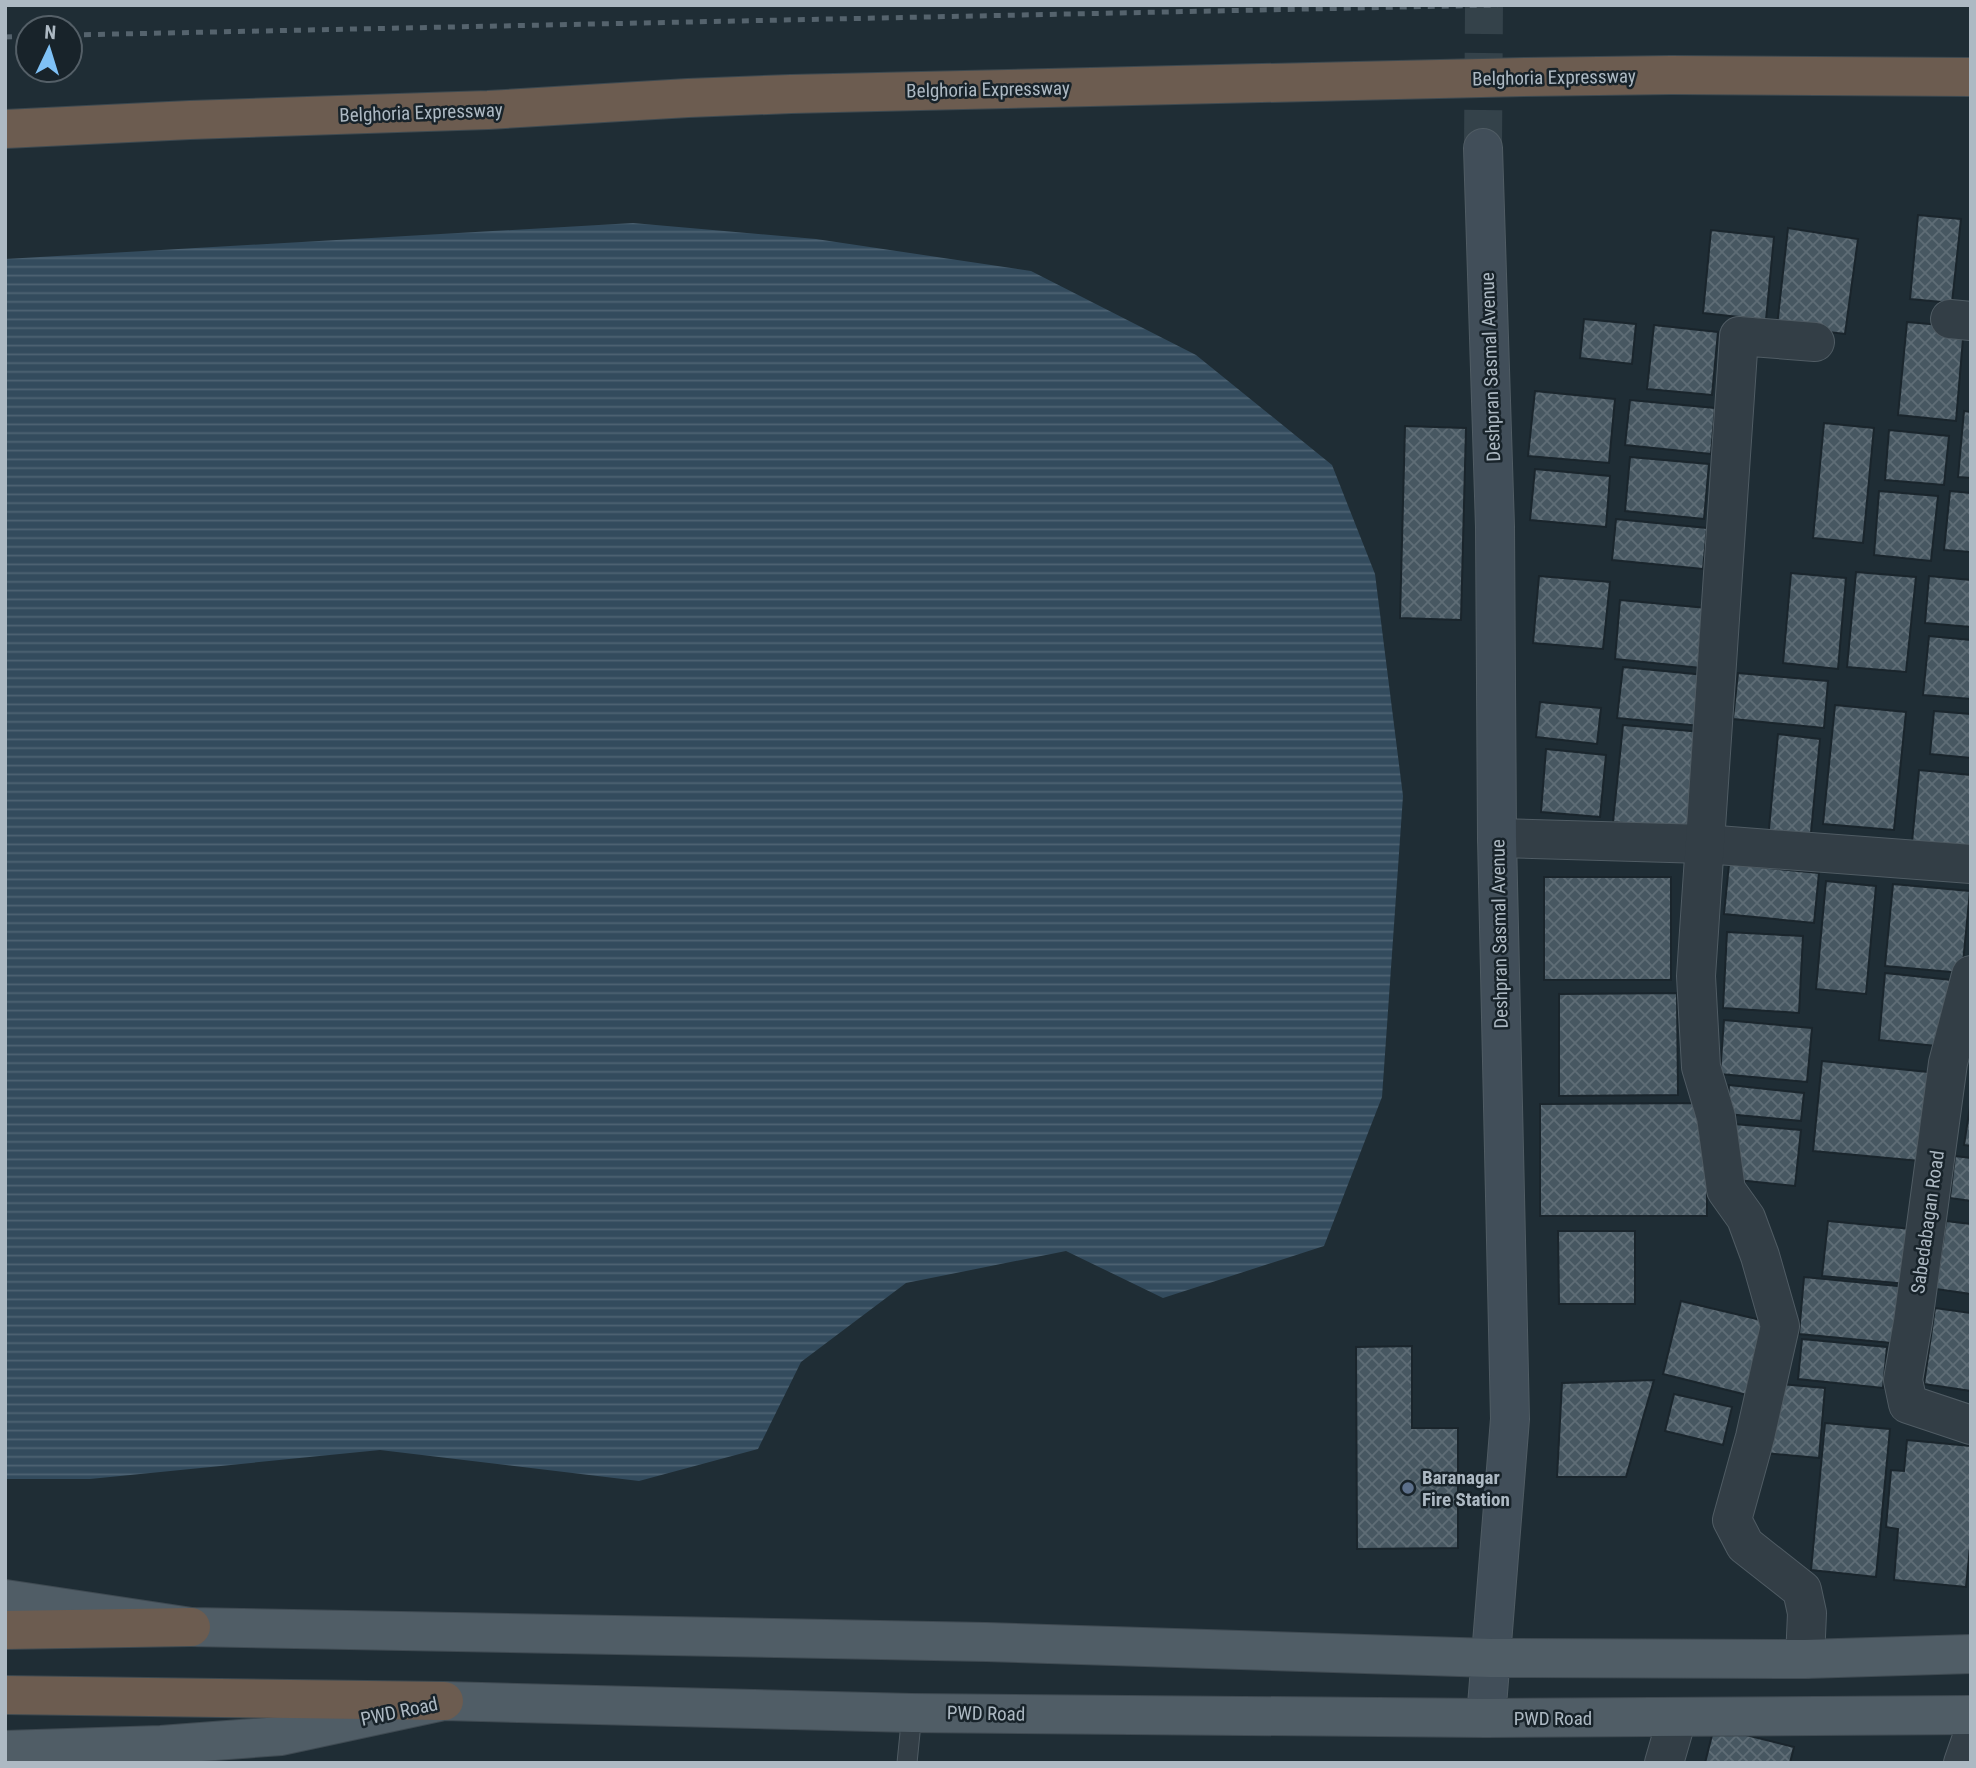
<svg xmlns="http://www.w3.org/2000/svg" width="1976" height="1768" font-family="'Roboto Condensed',sans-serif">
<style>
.water{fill:url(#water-rules)}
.building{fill:url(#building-cross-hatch);stroke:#1a252c;stroke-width:2}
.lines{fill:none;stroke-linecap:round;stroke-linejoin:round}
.secondary-tunnel{stroke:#34424a;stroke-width:38;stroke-dasharray:38 19;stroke-linecap:butt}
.lane-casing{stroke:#505c64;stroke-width:21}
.street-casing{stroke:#505c64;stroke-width:40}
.secondary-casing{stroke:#505c64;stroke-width:40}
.primary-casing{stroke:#3f4a52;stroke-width:40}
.highway-casing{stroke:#3d4950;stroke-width:40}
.lane{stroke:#333e46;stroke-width:19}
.street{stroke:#333e46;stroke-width:38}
.secondary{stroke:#414e59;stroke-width:38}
.primary{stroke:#505d66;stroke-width:38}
.highway{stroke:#6c5c50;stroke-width:38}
.rail{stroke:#55636d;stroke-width:5;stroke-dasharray:7 7;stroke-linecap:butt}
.service-dot{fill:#5c6f8a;stroke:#18232a;stroke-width:2.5}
.labels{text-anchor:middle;stroke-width:5;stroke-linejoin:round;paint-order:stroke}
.street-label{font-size:19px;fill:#adb9c3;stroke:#18232a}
.poi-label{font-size:19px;font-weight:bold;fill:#adb9c3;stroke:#18232a;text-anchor:start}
</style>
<defs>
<pattern id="water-rules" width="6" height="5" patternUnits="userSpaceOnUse" patternTransform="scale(1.75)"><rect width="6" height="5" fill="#334b5d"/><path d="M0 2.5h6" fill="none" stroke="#4e6373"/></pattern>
<pattern id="building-cross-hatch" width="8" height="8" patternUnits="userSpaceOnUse" patternTransform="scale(1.75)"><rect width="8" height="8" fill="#475761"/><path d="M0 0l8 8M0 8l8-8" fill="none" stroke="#5f6d76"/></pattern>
</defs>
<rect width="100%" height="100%" fill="#1f2d35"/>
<!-- water -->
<path class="water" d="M633,223L816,239L1031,271L1196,355L1332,465L1375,574L1403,796L1382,1097L1324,1246L1163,1298L1066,1251L906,1283L801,1362L758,1449L639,1481L380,1450L90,1479H5V259Z"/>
<!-- building -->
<g class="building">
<path d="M1918,215L1961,219L1952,303L1910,299Z"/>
<path d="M1788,228L1858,239L1845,334L1777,326Z"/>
<path d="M1711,230L1774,237L1766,320L1703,313Z"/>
<path d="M1584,319L1636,324L1632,364L1580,358Z"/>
<path d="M1907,322L1964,327L1956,421L1898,415Z"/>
<path d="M1654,325L1718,332L1712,395L1647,389Z"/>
<path d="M1535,391L1615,399L1609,463L1528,456Z"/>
<path d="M1630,400L1715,408L1711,454L1625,445Z"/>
<path d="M1964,411L1971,412V478L1958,477Z"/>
<path d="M1824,423L1874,428L1863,543L1813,538Z"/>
<path d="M1405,426L1466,428L1461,620L1400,618Z"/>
<path d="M1889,430L1949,436L1944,485L1885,480Z"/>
<path d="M1630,457L1709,464L1704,519L1625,511Z"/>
<path d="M1535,469L1610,476L1606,527L1530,520Z"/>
<path d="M1879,491L1938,496L1931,561L1874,555Z"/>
<path d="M1950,491L1971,493V552L1944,550Z"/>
<path d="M1616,519L1707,528L1703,569L1612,560Z"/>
<path d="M1856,572L1916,577L1906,672L1847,667Z"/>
<path d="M1791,573L1846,578L1838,669L1783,663Z"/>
<path d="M1539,576L1610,582L1603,649L1533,643Z"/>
<path d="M1929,576L1971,580V627L1925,623Z"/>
<path d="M1620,600L1707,608L1701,668L1615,659Z"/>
<path d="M1929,636L1971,640V699L1923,695Z"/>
<path d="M1623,667L1705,675L1701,726L1617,718Z"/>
<path d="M1738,673L1828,681L1824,728L1733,719Z"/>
<path d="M1540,702L1601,708L1597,744L1536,737Z"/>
<path d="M1835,705L1906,712L1894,830L1823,824Z"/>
<path d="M1934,711L1971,714V758L1930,754Z"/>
<path d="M1623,725L1702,732L1693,830L1613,822Z"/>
<path d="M1778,734L1820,739L1810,843L1768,839Z"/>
<path d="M1546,749L1606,755L1600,817L1541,812Z"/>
<path d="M1919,770L1971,775V848L1912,842Z"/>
<path d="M1729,864L1819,873L1814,923L1724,914Z"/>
<rect x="1544" y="877" width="127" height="103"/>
<path d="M1826,881L1876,886L1866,994L1816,989Z"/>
<path d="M1893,884L1970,891L1962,973L1885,966Z"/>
<path d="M1727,932L1803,936L1799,1013L1723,1008Z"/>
<path d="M1885,973L1952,980L1946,1047L1879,1040Z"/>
<path d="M1677,993L1678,1095L1559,1096V994Z"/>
<path d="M1724,1020L1812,1028L1807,1082L1720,1074Z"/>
<path d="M1822,1061L1928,1072L1920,1161L1813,1151Z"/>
<path d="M1729,1085L1804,1093L1801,1121L1727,1114Z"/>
<path d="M1971,1100V1146L1964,1145Z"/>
<path d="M1707,1103V1216H1540V1104Z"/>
<path d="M1734,1124L1801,1130L1795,1186L1729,1179Z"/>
<path d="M1955,1156L1971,1158V1201L1950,1198Z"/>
<path d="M1828,1221L1912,1229L1907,1284L1822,1276Z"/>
<path d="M1946,1221L1971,1224V1294L1936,1289Z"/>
<path d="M1558,1231H1635V1304H1559Z"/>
<path d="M1804,1277L1908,1287L1902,1344L1799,1334Z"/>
<path d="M1681,1301L1765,1321L1747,1395L1663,1374Z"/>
<path d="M1935,1308L1971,1313V1391L1924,1384Z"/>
<path d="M1802,1339L1887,1347L1883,1388L1798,1379Z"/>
<path d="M1412,1346V1428H1458V1548L1357,1549L1356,1347Z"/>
<path d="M1654,1380L1626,1477H1557L1562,1383Z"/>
<path d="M1771,1383L1825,1388L1819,1458L1765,1453Z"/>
<path d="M1674,1394L1732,1407L1723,1445L1665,1431Z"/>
<path d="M1825,1423L1890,1429L1876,1577L1811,1570Z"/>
<path d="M1907,1440L1971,1446V1537L1966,1587L1894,1580L1898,1529L1886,1527L1891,1470L1904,1471Z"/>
<path d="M1714,1727L1794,1747L1790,1763H1705Z"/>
</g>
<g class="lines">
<!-- secondary-tunnel -->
<path class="secondary-tunnel" d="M1483,148L1484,5"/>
<!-- lane casing -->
<g class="lane-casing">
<path id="lane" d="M907,1763L912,1713"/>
</g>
<!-- street casing -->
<g class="street-casing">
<g id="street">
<path d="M1950,319L1971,321"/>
<path d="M1497,838L1704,844L1971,864"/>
<path d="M1971,975L1948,1063L1913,1322L1903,1380L1908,1404L1971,1425"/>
<path d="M1805,1659L1807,1613L1802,1590L1745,1545L1732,1520L1755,1437L1780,1326L1760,1256L1746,1218L1726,1190L1716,1117L1701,1067L1696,976L1739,336L1815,342"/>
<path d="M1664,1763L1677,1718"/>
<path d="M1963,1763L1971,1740"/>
</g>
</g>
<!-- secondary casing -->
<g class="secondary-casing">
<path id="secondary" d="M1483,148L1495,527L1497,838L1510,1419L1486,1718"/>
</g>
<!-- primary casing -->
<g class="primary-casing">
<g id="primary">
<path d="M5,1599L191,1627L986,1642L1491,1658L1805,1659L1971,1654"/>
<path d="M5,1750L161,1745L281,1736L444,1701L912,1713L1486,1718L1971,1715"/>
</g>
</g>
<!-- highway casing -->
<g class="highway-casing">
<g id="highway">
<path d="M5,129L190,120L488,110L688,98L791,94L1524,77L1671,75L1971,77"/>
<path d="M5,1630L191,1627"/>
<path d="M5,1695L444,1701"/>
</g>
</g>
<!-- lane -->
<use href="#lane" class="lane"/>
<!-- street -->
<use href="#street" class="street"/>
<!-- secondary -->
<use href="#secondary" class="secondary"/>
<!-- primary -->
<use href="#primary" class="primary"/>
<!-- highway -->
<use href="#highway" class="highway"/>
<!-- rail -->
<g class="rail">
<path d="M70,35L1498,5"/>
<path d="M5,37L28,36"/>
</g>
</g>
<!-- markers -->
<circle class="service-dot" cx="1408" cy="1488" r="7"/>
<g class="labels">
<!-- street labels -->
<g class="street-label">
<text transform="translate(1554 77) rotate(-1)" y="7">Belghoria Expressway</text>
<text transform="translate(988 89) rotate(-1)" y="7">Belghoria Expressway</text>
<text transform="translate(421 112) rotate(-2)" y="7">Belghoria Expressway</text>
<text transform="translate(1490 367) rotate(-92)" y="7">Deshpran Sasmal Avenue</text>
<text transform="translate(1499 934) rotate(-91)" y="7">Deshpran Sasmal Avenue</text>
<text transform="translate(1927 1222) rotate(-82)" y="7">Sabedabagan Road</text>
<text transform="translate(399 1711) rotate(-12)" y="7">PWD Road</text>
<text transform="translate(986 1713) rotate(1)" y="7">PWD Road</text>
<text x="1553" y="1725">PWD Road</text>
</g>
<!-- poi labels -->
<g class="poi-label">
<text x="1422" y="1484">Baranagar<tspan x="1422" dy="22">Fire Station</tspan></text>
</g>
</g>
<!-- border -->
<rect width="1976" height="1768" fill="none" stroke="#adb9c3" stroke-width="14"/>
<!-- north arrow -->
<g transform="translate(49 49) rotate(4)"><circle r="33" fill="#18232a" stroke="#545f67" stroke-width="2"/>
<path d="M0-5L12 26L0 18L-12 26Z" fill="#7fc1f6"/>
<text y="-10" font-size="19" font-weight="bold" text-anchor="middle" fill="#adb9c3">N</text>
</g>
</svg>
